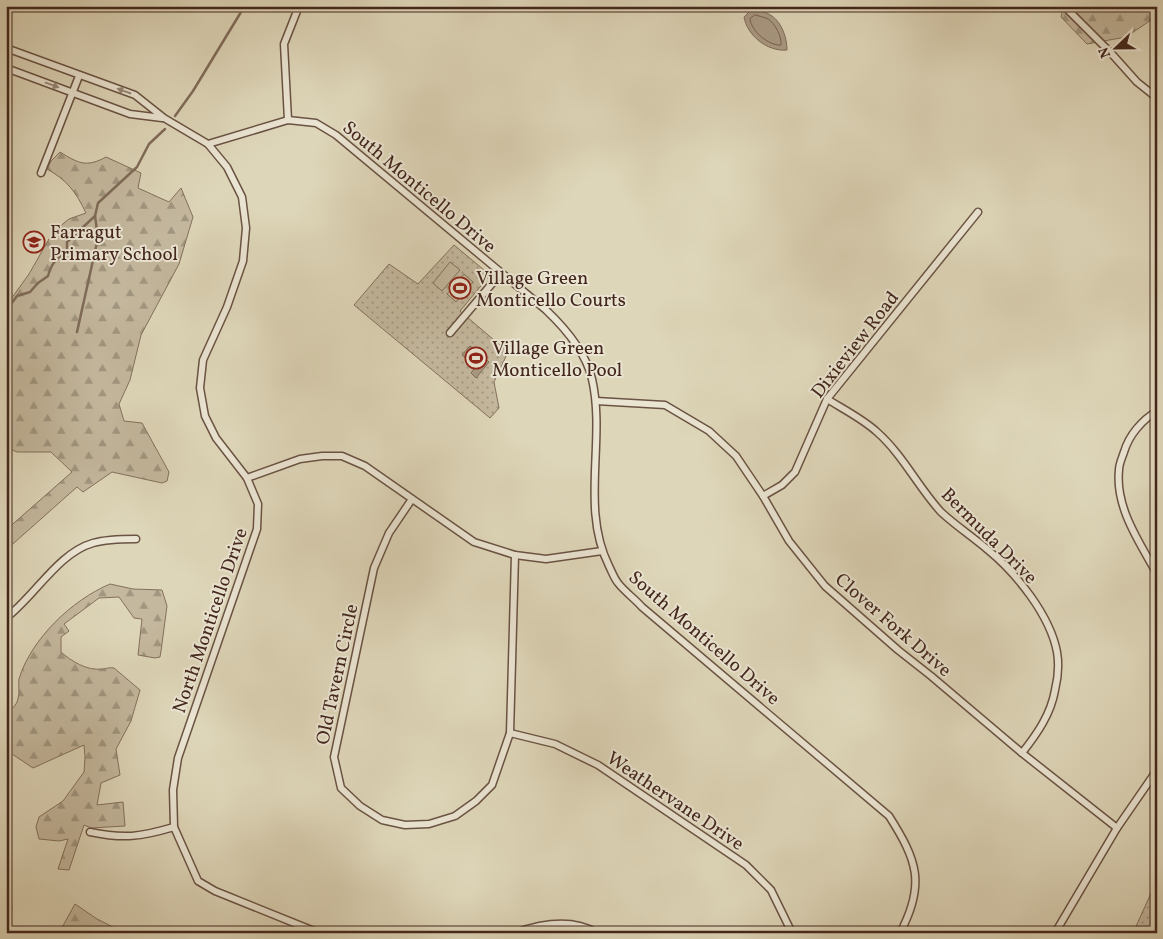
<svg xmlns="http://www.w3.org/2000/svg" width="1163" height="939" font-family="Vollkorn,serif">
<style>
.green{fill:url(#green-dots);stroke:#84705d}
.forest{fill:url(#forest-firs);stroke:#84705d}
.pitch{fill:#c4b89e;stroke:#84705d}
.water{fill:#a99a84;stroke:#806c5a}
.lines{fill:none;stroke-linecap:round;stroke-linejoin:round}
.shore{stroke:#766050;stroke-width:1}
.stream{stroke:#806c5a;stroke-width:2.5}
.minor-casing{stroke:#6a5343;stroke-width:9}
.minor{stroke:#eae4d2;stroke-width:6}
.oneway{fill:#968677}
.labels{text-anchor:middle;stroke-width:4;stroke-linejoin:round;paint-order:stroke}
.street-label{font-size:19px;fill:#43271c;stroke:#eae4d2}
.poi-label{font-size:19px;fill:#43271c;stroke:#eae4d2;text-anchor:start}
</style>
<defs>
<pattern id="green-dots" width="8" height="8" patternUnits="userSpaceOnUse" patternTransform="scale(1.25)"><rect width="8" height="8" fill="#c4b89e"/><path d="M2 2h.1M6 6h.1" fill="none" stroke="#a19680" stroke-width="1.8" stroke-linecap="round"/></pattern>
<pattern id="forest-firs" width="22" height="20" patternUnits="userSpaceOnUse" patternTransform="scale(1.25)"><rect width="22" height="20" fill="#c4b89e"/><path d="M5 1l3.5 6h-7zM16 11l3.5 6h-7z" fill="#a19680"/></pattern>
</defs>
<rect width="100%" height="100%" fill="#ded6b9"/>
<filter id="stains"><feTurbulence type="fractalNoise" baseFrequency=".004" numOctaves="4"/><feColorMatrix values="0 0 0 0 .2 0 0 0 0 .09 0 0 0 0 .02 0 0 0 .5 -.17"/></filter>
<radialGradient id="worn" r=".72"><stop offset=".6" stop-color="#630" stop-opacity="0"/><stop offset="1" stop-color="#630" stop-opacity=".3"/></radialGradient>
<!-- green -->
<g class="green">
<path d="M454,245L490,275L460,311L508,352L494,382L499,408L490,418L354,305L389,264L418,284Z"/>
<path d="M1157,880V933H1133Z"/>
</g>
<!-- forest -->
<g class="forest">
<path d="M1064,6H1157V16L1126,37L1087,44L1061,17Z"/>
<path d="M60,152C78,163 86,168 106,157L141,173L138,188L169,202L181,188L193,217L179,264L141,335L130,380L119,404L124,421L142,423L169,472L167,481L162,483L112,472L83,492L77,487L6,550V530L72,472L51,452H17L6,447V306L29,274L53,232L69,219L86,213C76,192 67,180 47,169L51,161Z"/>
<path d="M110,584L133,589L162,590L167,606L161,651L160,657L155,658L138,655L142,619L134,618L119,597L99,598L64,624L69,631L61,637V652C71,661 87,671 102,669C106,669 109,667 114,668L140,690L131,721L116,749L120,775L101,783L97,805L123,802L125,826L91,828L84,825L69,870L58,869L68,839L59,841L39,839L36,827L39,817L63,801L84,772L85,757L84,745L33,768L6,750C6,740 4,727 6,718C8,711 17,706 18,699C20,692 18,686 19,679C31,639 72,600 110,584Z"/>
<path d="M75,904L97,919L125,933H59Z"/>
</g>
<!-- pitch -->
<g class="pitch">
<path d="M450,262L460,270L442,291L433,283Z"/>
<path d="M464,274L473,282L456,302L447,294Z"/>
</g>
<!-- water -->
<g class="water">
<path d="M752,9C758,11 767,12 772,16C782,23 787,38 787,50C767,52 747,35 744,17Z"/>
<path d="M470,346L489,362L476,378L471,373L476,366L462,355Z"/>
</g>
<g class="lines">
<!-- shore -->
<path class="shore" d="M755,15C759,16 764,17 768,19C775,23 782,37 781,45C769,46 751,31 750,19Z"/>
<!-- stream -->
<g class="stream">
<path d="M175,116L193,91L241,12L242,6"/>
<path d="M6,317L8,308L17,296L30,292L38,283L48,276C53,259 57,261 67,249V242L95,216"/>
<path d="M77,332L98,238L95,216L98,203L137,167L149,144L165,129"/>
</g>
<!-- minor casing -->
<g class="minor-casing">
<g id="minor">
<path d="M1064,6L1111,53L1137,82L1157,98"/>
<path d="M6,48L135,95L164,118L208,144L227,167L242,197L246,228L243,261L227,307L203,360L200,388L205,416L216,438L247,478L258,504L257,529L178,758L173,790L174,827L198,881L215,891L319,933"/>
<path d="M6,68L130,114L162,118"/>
<path d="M288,120L284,44L299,6"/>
<path d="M208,144L288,120L316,123L336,135L546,310C565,328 586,353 592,379C606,440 580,508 609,566C612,572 614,578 618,583C625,592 635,599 642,607L889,816C917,860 926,884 900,933"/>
<path d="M41,173L79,76"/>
<path d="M450,333L501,273"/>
<path d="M827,399C843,409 863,419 877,432C903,455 918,487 941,512C956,526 973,537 988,550C1016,573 1050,615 1057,652C1059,664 1058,678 1055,690C1051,714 1037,734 1022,753"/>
<path d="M596,401L665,405L709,431L736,456L763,496L789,541L825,586L898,650L931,676L1022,753L1117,828"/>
<path d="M1157,411C1142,420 1129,435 1124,452C1122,458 1119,464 1119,470C1115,508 1140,543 1157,574"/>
<path d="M247,478L300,459L322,456H342L365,466L474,542L515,555L546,559L602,551"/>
<path d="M763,496L782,485L795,472L827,399L978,212"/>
<path d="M412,499L389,533L374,568L334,757L341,788L360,806L382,820L405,825L429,824L455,816L476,801L492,785L510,733L515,555"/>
<path d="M6,618C35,596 58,553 93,543C107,539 122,539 136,539"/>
<path d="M510,733L555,744L598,765L746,865L771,890L792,933"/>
<path d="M90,832C124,839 140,837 174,827"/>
<path d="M6,903L8,907L6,918"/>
<path d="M515,933C540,924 572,918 597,933"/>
<path d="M1055,933L1117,828L1157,770"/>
</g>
</g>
<!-- minor -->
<use href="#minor" class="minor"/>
</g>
<!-- one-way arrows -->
<defs><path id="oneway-solid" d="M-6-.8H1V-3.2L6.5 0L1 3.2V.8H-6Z" transform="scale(1.25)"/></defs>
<g class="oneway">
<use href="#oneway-solid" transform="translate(52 85) rotate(20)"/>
<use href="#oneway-solid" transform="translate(124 91) rotate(-161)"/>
</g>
<!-- icons -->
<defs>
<g id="school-ring" transform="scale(1.125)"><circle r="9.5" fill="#eae4d2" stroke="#8f2418" stroke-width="1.5"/><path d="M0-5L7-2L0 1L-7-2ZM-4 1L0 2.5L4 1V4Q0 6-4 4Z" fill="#8f2418"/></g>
<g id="stadium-ring" transform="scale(1.125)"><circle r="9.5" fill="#eae4d2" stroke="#8f2418" stroke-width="1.5"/><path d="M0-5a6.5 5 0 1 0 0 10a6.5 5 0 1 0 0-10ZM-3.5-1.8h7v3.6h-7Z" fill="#8f2418"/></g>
</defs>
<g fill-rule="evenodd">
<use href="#school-ring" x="34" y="242"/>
<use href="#stadium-ring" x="460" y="288"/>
<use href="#stadium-ring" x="476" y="358"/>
</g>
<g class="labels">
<!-- street labels -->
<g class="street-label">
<text transform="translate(420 186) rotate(40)" y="7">South Monticello Drive</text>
<text transform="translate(854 344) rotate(-52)" y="7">Dixieview Road</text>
<text transform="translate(990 535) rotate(45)" y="7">Bermuda Drive</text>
<text transform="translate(209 620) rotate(-71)" y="7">North Monticello Drive</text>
<text transform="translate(894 624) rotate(41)" y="7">Clover Fork Drive</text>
<text transform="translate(705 637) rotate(41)" y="7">South Monticello Drive</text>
<text transform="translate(336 674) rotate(-78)" y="7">Old Tavern Circle</text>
<text transform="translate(676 800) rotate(34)" y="7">Weathervane Drive</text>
</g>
<!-- poi labels -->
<g class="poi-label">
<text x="50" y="238">Farragut<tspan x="50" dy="22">Primary School</tspan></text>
<text x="476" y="284">Village Green<tspan x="476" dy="22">Monticello Courts</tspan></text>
<text x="492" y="354">Village Green<tspan x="492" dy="22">Monticello Pool</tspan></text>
</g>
</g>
<!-- margin -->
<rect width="1163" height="939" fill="none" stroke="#ded6b9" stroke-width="25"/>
<rect x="8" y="8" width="1148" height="924" fill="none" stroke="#43271c" stroke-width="2.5"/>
<rect x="12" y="12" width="1138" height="914" fill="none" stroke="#43271c"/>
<!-- north arrow -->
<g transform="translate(1116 48) rotate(248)" stroke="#eae4d2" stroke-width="4" paint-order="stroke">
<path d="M0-4L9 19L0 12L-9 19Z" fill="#43271c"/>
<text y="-8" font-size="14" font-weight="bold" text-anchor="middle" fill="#43271c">N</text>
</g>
<rect width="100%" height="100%" filter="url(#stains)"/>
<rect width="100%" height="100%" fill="url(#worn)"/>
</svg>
